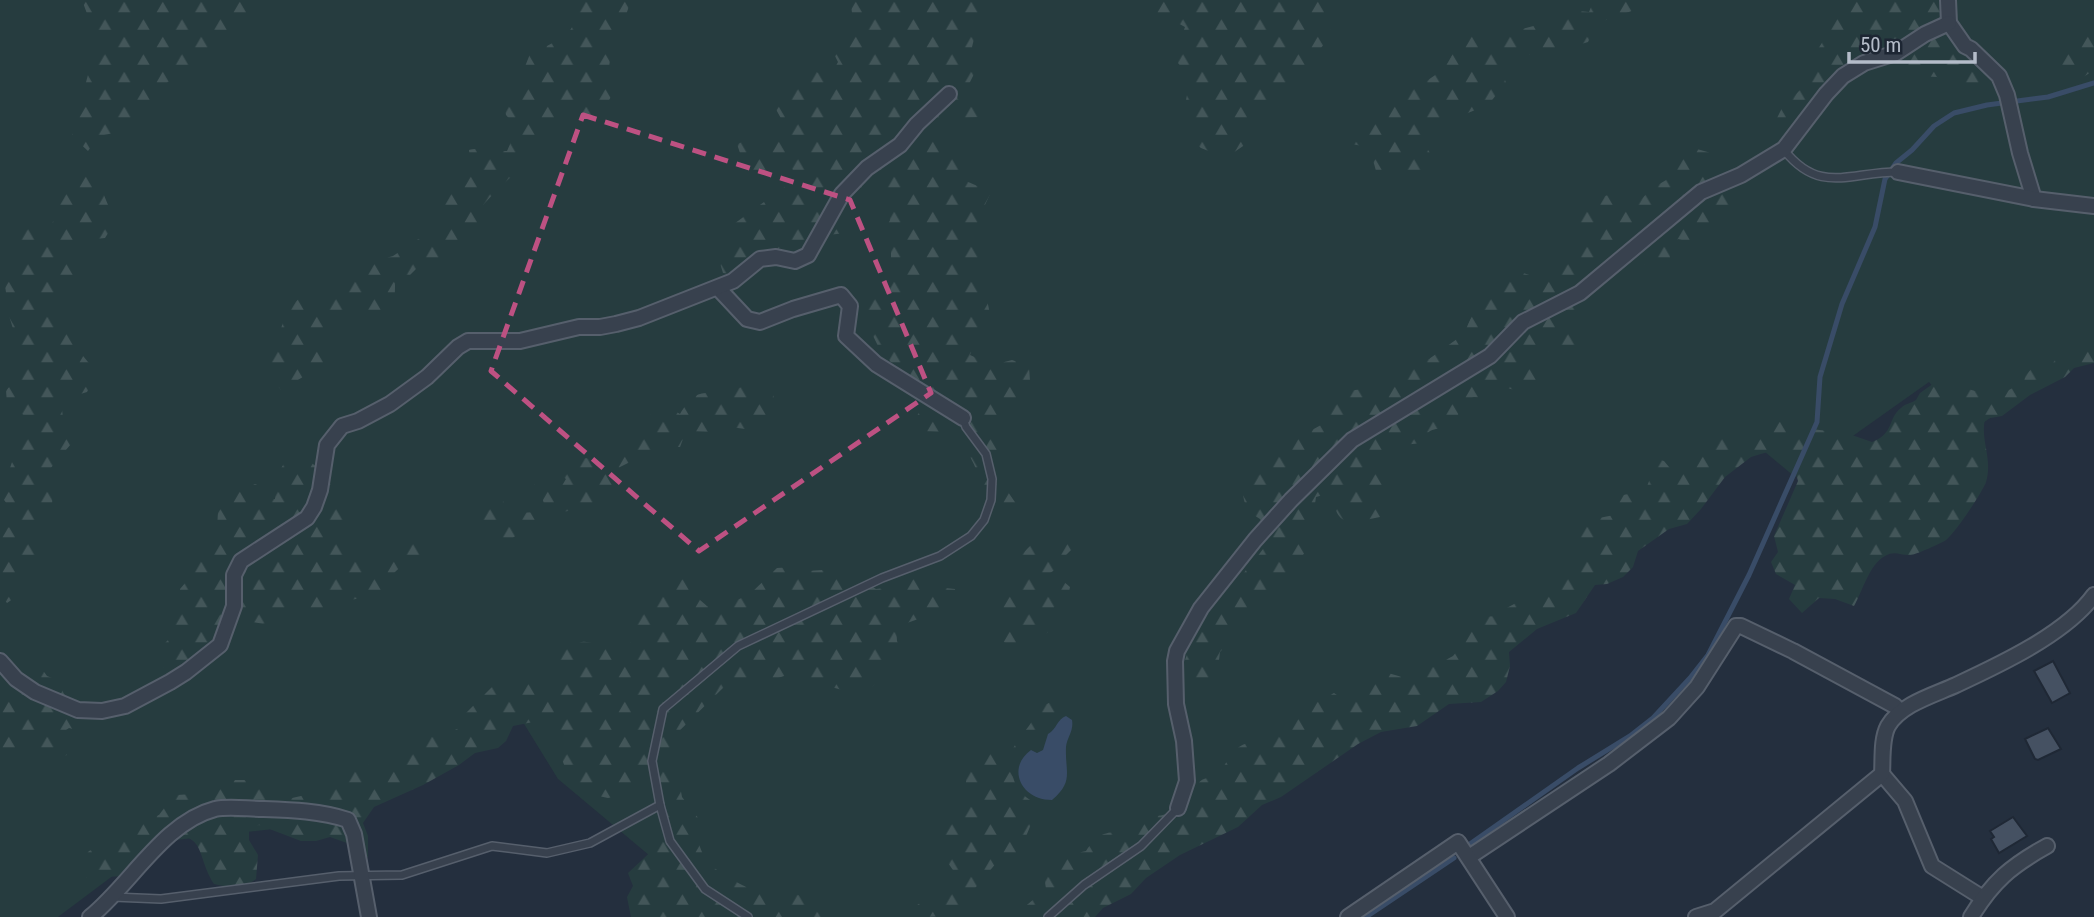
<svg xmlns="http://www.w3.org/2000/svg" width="2094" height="917" font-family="'Roboto Condensed',sans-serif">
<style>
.green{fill:#263c3f}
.forest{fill:url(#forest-firs)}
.water{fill:#394c67}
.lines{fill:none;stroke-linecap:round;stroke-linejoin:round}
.stream{stroke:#394c67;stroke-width:5}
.building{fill:#455162;stroke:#1f2835;stroke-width:2}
.service-casing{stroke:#565f6c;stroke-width:10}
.minor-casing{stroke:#565f6c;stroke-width:18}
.service{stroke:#38414e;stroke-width:7}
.minor{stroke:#38414e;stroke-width:14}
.marked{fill:none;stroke:#bd5182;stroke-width:5;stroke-dasharray:14 9;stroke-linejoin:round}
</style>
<defs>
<pattern id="forest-firs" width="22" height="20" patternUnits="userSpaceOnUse" patternTransform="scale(1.75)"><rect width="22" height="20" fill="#263c3f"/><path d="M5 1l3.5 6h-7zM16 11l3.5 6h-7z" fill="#435659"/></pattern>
</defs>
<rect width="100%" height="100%" fill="#242f3e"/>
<!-- green -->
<path class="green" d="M0,0H2094V346L1970,432L1929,382L1795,477L1747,437L1680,509L1326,746L1060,917H689L656,861L558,779L513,706L318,824L158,842L58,917H0Z"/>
<!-- forest -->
<g class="forest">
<path d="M82,0H255L248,7L243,31L222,42L164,85L152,111L129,130L99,136L88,151L72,136L78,98L85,86L97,41Z"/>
<path d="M567,0H631L623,24L612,42L609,68L615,90L602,112L587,125L573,120L550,128C531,163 509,176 484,204V232L463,253L449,258L446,270C434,276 428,273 418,267L408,277L395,284C395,289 395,296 394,300C390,308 373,313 365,314C354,315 344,308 334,318C324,328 324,352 323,365L281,390L269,375L264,363L279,349C279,325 286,309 305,293L324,298L339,288V279L366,273L376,261L393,256L420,238L431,235L439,226L445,196L465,173L470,160L469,150C478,147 495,152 507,151L515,133V125L506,115L503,100L522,74L530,54L544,55L547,46L567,35L574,24Z"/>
<path d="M850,0H991L987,20L976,31L972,47L978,66L967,88L976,103L981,117L947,119L942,140L961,147L960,170L942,175V186L966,181L991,192L978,220L975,241L991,319L978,337L970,355L993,365L1012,360L1029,366L1030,381L1006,410L998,461L1006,475L1008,492L1019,508L1009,527L1001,521L995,488L982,486C976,465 967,448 952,432L922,431L915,419L924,405L899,388L894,366L878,346L860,309L870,294L891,284V249L883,234L890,220L883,197L872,187L854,203L845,233L820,236L804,249L786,244C760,258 758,278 723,273L719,260L729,240L727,229L786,186L796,172L785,164L764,171H750L741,156L737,144L754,137L774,146L783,122L773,104L784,85L799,80L806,68L830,77L838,62L832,50C854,34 855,27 850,0Z"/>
<path d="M1151,0H1342L1341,7L1334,13L1328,39L1321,48L1312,70L1298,83L1284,102L1254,128L1249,142L1230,155L1216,154L1201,148L1194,142L1184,111L1189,84L1186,73L1178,63L1176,52L1185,27L1172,20H1160L1151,12Z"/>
<path d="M1594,0H1672L1652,4L1597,23L1588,42L1568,48H1544L1501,67L1506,83L1488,105L1435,126L1422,139L1435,162L1421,175L1401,171L1388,178L1376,171C1372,155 1369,146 1351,144L1348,135L1369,119L1388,112L1406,89L1428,80L1444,69L1456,48L1470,34L1486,30L1511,32L1541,24L1553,14L1568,10L1589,12Z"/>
<path d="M1841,0H1943L1942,33C1960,46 1984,63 1984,87L1967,89L1945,83L1937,77L1918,76L1906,65L1889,60L1860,62L1799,125L1779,129L1773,126L1782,108L1806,84V68L1837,19Z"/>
<path d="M2090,34L2094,35V70L2079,80H2070L2059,59Z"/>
<path d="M1697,149L1711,153L1714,183L1725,191L1732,208L1725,218L1708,226L1706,238L1697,244L1678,239L1670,247V259L1631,267L1623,277L1602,278C1592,289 1579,298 1580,314L1574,319L1580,336L1578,348L1568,355L1553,349L1541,356L1536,365L1541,377L1534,388L1515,390L1502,387L1486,399L1474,397L1465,401L1453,425C1437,432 1429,424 1422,443L1403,445L1372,463L1385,483L1389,498L1380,517L1370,519L1356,525C1329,517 1341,508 1327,494L1316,497L1315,504L1321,515L1319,525L1308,527L1299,523L1310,545C1303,557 1293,564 1290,577L1276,583L1275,593L1252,609L1245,624L1220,652L1218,668L1210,680L1192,681L1181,673C1189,645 1208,599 1236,587C1245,565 1263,557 1270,534L1261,527L1260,519C1245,510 1241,499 1244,482L1264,468L1281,447L1321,425V404L1340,392L1386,386L1401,373L1423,360L1429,359L1464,334L1482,291L1493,282L1506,279L1519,271C1534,278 1551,281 1564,268L1561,258L1574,245L1583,229L1579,221C1582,211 1590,207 1595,198L1618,193L1626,202H1638L1654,187L1675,175C1679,160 1684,155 1697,149Z"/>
<path d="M76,170L99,183L115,222L105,238L75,241L65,253L74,273L53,312L67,326L79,351L97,373L87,392L61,400L63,418L76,438L50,469L53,484L52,507L42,521L36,566L22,577L20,594L7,603L1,596L4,582L0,578V528L13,527L14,514L2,497L6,480L20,438L15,423L25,416L7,404L6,390L19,377L18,362L9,347L15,335L10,319L4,279L29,257L22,252L17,235L33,226L46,231L58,215L59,196Z"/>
<path d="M2094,339V363L2074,368L2065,377L2030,395L2002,416L1985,419C1980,440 1993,459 1986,482C1982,493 1955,533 1946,540C1942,543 1915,555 1911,555C1901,556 1895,550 1885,556C1869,565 1863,590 1854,606L1835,599L1819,598L1802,613L1789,599L1795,585L1776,574L1771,562L1778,552L1774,536L1798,481L1793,462L1787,455L1774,450L1751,457L1725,477L1701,509L1687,524L1669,529L1638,551L1633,567L1623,577L1607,584L1595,585L1576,613L1537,629L1509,652L1510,666L1506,682L1498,691L1481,702L1449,704L1417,726L1381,732L1358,744L1281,797L1262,805L1238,827L1180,855L1146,878L1131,894L1103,908L1095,917H1018L1022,909L1046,889L1045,882L1041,876C1054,864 1068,854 1086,851C1096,836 1102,832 1120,832L1129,819L1144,813C1162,821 1173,810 1190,804C1192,798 1194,789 1198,784C1203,776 1211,779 1217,774C1230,762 1228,750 1247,743L1257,747H1266C1276,733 1283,716 1302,719L1315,703L1334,693L1344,700H1351L1362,694V681L1369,673H1388L1402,677L1418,675L1453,656L1464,643L1467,630L1479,617L1498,616C1506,606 1514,605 1525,598C1543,586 1563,574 1575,555L1572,539L1576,519L1590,514L1599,518L1614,515V499C1624,492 1635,496 1646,489L1651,476L1645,467L1654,458L1664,461L1674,473L1683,472L1693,465L1706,443L1719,435L1763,433L1782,420H1792L1802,428L1846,433L1872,442C1895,433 1887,419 1901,408C1904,404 1912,403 1916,400L1920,393L1937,381L1983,393L1999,388L2007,391L2024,382L2025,376L2033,367C2044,370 2049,370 2055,360H2063Z"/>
<path d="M750,385L772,392C777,404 774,413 770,425C754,431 742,430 726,425L716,432L690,431L683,439L680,447H668L653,461L630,462L620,467L615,475L613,489L606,497L580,509L562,512L540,531L517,535L507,542L495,545L484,542L476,532L475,521L479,511L489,503L493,495L502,499L508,510L516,513L539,512L545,507L542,497L534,486L537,479H544L552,486L560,489L566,479C558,473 557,468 556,459L564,450C572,451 577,457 584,458C606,461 609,456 625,444C633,438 639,435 645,425C651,416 651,409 661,403L680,414C694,391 701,391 726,395L738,388Z"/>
<path d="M291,457L309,461L326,474L335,495L343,505L347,515L344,529L349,543L360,557L381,555L414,543L424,542L435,551C429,572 409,559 396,571C389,577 388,588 380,593C371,598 350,599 339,602C331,605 325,613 315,614C306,615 297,612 289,608C284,611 281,616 276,619C264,627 256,622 243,620L235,624L228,634L214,636C201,652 186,669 165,669L161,663V647L172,636L173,624L177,618L180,604V589L186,582L189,561L217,531L219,490C231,486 244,491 255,484L262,487L266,500L275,499C277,481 276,469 291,457Z"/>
<path d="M1070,529L1076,533V545L1063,558L1064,564L1050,573L1046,579L1052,586L1063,581L1070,587L1068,597L1054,607L1051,629L1035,645L1028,649L1013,647L1002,641L1003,623L999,599L1004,589L1012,587L1020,578L1016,569L1017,559L1031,545H1049L1060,534Z"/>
<path d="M794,567L807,571L822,570L852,575L876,589L893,587L902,577C921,579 934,588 955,589L957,605L934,624L921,618L896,627L897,641L903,654L889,666L870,690L857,694L787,675L766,682L725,686L671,739L682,797L702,823L697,840C700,846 702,854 706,860C718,875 766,900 785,898C789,898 792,895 796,894L813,901L819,913L825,917H631L627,897L633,886L628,873L658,845L660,805L657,790L645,784L630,793L608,798L589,794L568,776L562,759L547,734L533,722L513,726L506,741L498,748L475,753L459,765L423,785L374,807L363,823L368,836V857L353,860L347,843L330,837L316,841H301L259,825L249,828V840L258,855L256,879C242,890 231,888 214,884C194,851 209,835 161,833L139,865L124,876L87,878L81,868L84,857L89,851L106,844L121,828L132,821L159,815L165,807L177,795L193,794L227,780H246L253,783L274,802L319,792L330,794L345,777L346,765L351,754L360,752L369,766L379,768L389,759L405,754L428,737L442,736L457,729L458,721L495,684L506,682L513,685L523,678L535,683L541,689L550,688L557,677C553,659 563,643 582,642C590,641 597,646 604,646C613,645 617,644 626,646L638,637V629L628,621L640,604L675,581L688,578L699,581L700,600L707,606H722L749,595L777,568Z"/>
<path d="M0,665L20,668L30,665L42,669L47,676L57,680L64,694L82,708L91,720L85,732L69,728L66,730L67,755C38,766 20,742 0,753Z"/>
<path d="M1051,702L1060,709L1053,720L1041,730L1040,742C1017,747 1005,768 1018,789C1022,795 1030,800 1036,804C1035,820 1023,841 1017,858L1003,856C989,869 960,911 945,916C933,917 914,917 901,917L928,897H945L957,887L955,873L946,860L942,840L966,790V762L973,752L986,746L1000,752L1012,750C1021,735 1033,723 1040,707Z"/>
</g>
<!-- water -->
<path class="water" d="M1066,716L1072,720C1074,731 1067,737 1066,747C1065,773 1074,781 1052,800C1021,800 1006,768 1031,750L1037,753L1043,750L1048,734C1057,729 1057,719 1066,716Z"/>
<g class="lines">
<!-- stream -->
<g class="stream">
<path d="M1467,846L1578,768L1630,736L1653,718L1690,678L1708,655L1749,575L1817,422L1820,377L1842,304L1875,227L1885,179L1896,163L1912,150L1934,126L1954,113L1987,105L2048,97L2094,83"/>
<path d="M1366,917L1454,858"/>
</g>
</g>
<!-- building -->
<g class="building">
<path d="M2053,661L2070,693L2052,703L2034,671Z"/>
<path d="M2048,728L2061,749L2038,760L2035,759L2025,739Z"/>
<path d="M2013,817L2027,836L1999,853L1991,839L1994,837L1990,831Z"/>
</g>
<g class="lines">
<!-- service casing -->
<g class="service-casing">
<g id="service">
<path d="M1784,150C1820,195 1849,172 1898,172"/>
<path d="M113,897L161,899L339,876L402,875L492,846L547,853L590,843L660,805"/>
<path d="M748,917L705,889L670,841L660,805L652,761L663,709L738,646L882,578L940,556L971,536L984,520L991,500L992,479L986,454L966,427L963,419"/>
<path d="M1048,917L1084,885L1141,846L1178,808"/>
</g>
</g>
<!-- minor casing -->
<g class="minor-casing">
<g id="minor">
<path d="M1948,0L1949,23L1965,46L1971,49L1999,76L2007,95L2020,153L2034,199"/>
<path d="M1898,172L2034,199L2094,206"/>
<path d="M718,288L747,319L760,322L793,309L841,295L850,306L846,336L876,364L963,418"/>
<path d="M0,661L16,679L35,692L78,710L102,711L125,706L170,682L186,672L220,645L234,606V575L241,561L307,518L314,507L320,490L327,445L342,426L358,421L390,404L427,377L458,347L468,341H520L579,327H600L616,324L639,318L733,281L760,259L776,257L795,261L808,255L842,194L867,168L900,145L917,124L949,94"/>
<path d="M1882,774L1905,801L1932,866L1983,898"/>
<path d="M1178,808L1187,781L1184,741L1176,704L1175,661L1177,651L1201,608L1255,540L1291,500L1352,440L1490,356L1523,322L1580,293L1701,192L1741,175L1784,149L1826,94L1843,76L1864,63L1896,53L1925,34L1949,23"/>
<path d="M1469,857L1609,764L1669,718L1697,687L1736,626H1741L1793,651L1895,706L1900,711"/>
<path d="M90,917C130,885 164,822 215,809C229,806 248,809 263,809C291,810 321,811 348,820L354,834L369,917"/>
<path d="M1348,917L1458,842L1507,917"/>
<path d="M1696,917L1715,911L1882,774C1883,760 1881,739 1888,726C1901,704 1934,695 1956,685C1999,665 2066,634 2094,595"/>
<path d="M1971,917C1993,881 2011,866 2047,846"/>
</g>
</g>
<!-- service -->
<use href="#service" class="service"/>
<!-- minor -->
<use href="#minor" class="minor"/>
</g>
<!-- marked area -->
<path class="marked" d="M583,115L850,200L931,393L699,551L491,371Z"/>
<!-- scale -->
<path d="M1849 52v10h126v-10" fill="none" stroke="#b4bcc9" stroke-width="3.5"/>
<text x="1860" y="52" font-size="21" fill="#b4bcc9" stroke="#1d2633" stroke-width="5" paint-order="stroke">50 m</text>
</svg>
